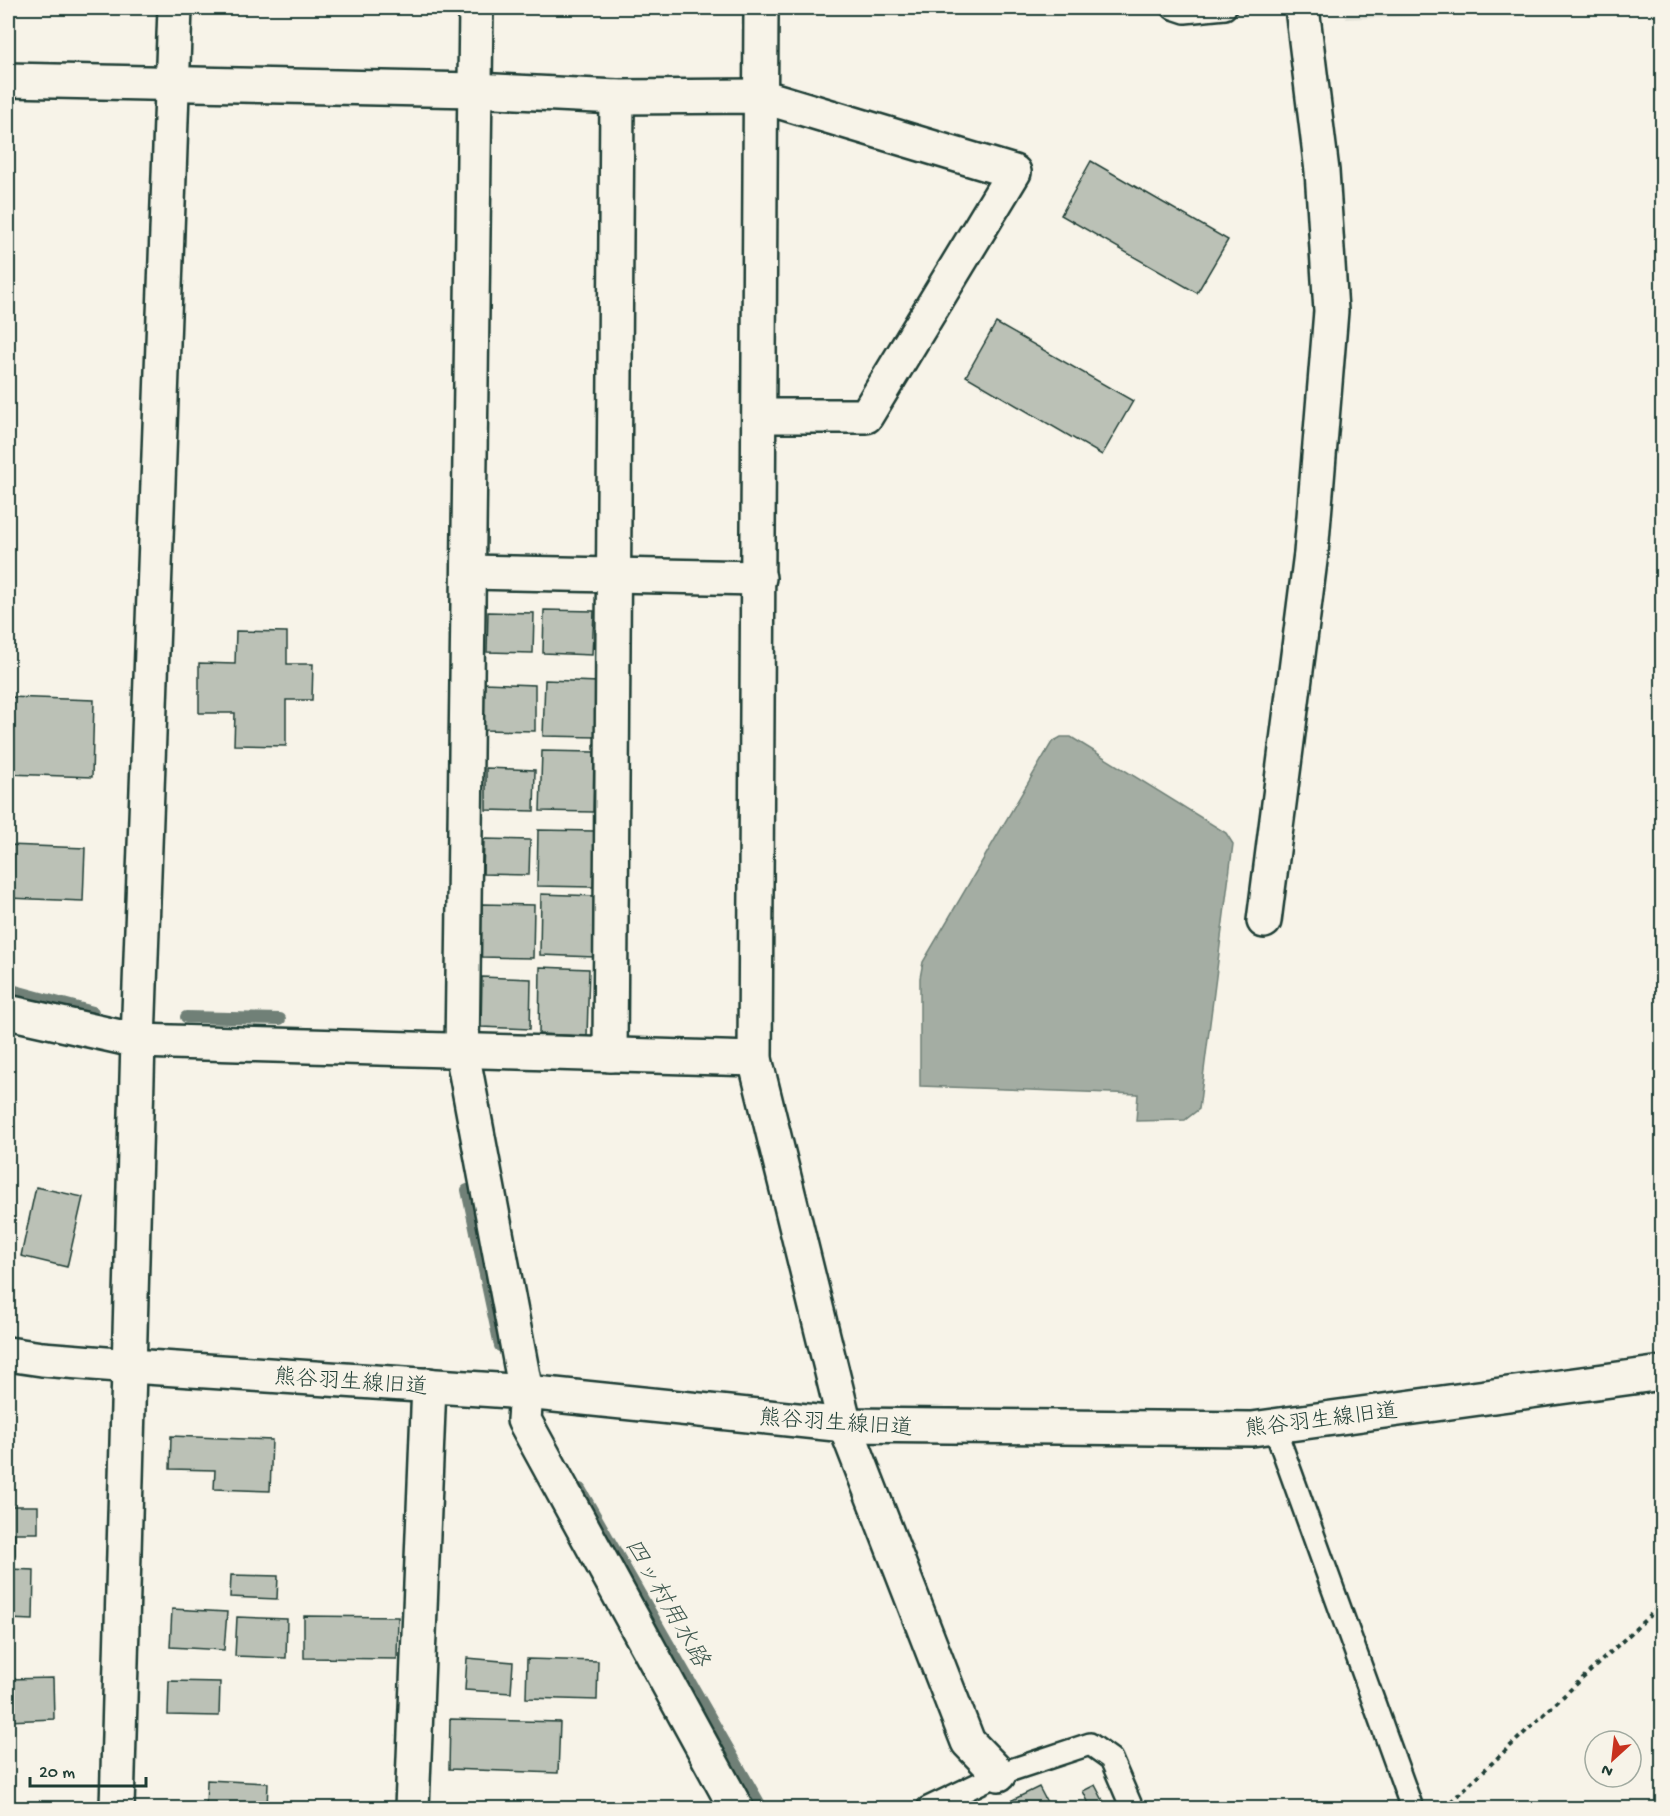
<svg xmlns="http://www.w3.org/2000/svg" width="1670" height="1816" font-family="'Gochi Hand','Klee One',sans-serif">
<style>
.built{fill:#e5e4d9}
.water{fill:#a4ada3;stroke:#6f8077;stroke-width:1.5}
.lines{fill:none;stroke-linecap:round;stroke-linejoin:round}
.stream{stroke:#6f8077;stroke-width:12}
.building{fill:#bbc1b6;stroke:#1f3d34;stroke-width:1.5}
.service-casing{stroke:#1f3d34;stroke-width:26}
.minor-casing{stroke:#1f3d34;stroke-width:38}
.tertiary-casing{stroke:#1f3d34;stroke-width:38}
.path{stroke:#1f3d34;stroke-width:4;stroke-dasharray:4.5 4.5;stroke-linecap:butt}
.service{stroke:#f7f3e8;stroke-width:21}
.minor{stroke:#f7f3e8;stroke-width:33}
.tertiary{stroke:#f7f3e8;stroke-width:33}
.labels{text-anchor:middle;stroke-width:4.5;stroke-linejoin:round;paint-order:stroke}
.street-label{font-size:22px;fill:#1f3d34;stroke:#f7f3e8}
.water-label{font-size:24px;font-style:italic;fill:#405950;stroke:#f7f3e8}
</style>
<rect width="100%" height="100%" fill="#f7f3e8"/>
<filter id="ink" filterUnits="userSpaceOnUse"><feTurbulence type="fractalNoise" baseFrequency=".0167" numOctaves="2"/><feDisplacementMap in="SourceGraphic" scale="12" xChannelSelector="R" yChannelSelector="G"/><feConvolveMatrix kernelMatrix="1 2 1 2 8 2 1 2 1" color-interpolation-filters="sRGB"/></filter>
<g filter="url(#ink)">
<!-- built -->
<path class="built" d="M1344,8H1606L1346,19Z"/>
<!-- water -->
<path class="water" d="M1061,737H1071L1226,833L1233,844L1199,1109L1185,1120L1136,1121L1138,1094L920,1086V978L923,962L1052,742Z"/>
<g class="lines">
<!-- stream -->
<g class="stream">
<path d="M8,989L93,1012"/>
<path d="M186,1017L280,1019"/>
<path d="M467,1190L500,1346"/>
<path d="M580,1489L762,1808"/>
</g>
</g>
<!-- building -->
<g class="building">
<path d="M1091,161L1228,240L1197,293L1061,215Z"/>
<path d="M996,323L1133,401L1102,455L966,376Z"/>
<path d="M544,610L594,611L592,655L543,653Z"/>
<path d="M488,612L534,613L533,653L487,652Z"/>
<path d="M236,631L287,632V664H313L312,700H286V746L234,745L235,713H199V663L235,664Z"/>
<path d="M545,680L599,682L597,737L543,736Z"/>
<path d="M484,683L535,685V731L483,730Z"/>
<path d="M8,697L94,700L92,777L8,774Z"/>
<path d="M542,751L594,752L593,812L540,811Z"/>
<path d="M486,768L535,770L534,811L486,810Z"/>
<path d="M538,830L595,831L593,887L537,886Z"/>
<path d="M484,839L530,840L529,875L483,874Z"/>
<path d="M8,845L85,848L83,901L8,898Z"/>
<path d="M541,894L597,896L595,957L540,955Z"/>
<path d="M482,904L534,905L533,958L481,957Z"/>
<path d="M540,967L589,969L587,1036L539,1034Z"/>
<path d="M482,977L531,979L530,1029L481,1027Z"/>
<path d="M36,1187L83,1197L67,1267L21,1256Z"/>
<path d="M171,1436L272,1440L270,1491L214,1489L215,1470L170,1469Z"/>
<path d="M8,1506H38V1533H15V1555H8Z"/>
<path d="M8,1569L34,1570L33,1620L8,1619Z"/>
<path d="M231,1575L278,1576L277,1599L230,1597Z"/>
<path d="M172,1609L227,1612L224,1650L170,1647Z"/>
<path d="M304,1616L398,1617L397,1659L304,1658Z"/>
<path d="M237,1617L287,1619L286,1658L235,1656Z"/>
<path d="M467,1658L513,1662L511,1693L465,1690Z"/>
<path d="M527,1659L598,1661L597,1700L526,1698Z"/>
<path d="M53,1678L54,1719L8,1721V1679Z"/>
<path d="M169,1681L220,1682L219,1716L168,1715Z"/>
<path d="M450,1719L560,1722L558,1773L449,1769Z"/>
<path d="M207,1780L268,1783L267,1808H206Z"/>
<path d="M1095,1785L1107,1808H1091L1083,1791Z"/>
<path d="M1039,1787L1050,1808H1004L1002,1805Z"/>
</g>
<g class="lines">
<!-- service casing -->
<g class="service-casing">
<g id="service">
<path d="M1173,8L1185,12L1225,8"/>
<path d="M1274,1426L1412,1808"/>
<path d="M928,1808L999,1774L1090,1744L1111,1759L1132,1808"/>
</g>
</g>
<!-- minor casing -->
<g class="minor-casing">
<g id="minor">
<path d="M476,8L462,1052L526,1392L524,1420L736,1808"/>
<path d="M761,8L755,1059L845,1425L968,1742L999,1774"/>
<path d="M8,80L474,90L617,97L761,96L1014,172L866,416H760"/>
<path d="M469,572L759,578"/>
<path d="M1264,921L1311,553L1331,311L1322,171L1302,8"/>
<path d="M8,1012L138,1041L755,1059"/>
<path d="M610,1055L617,97"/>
<path d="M412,1808L429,1385"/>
</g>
</g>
<!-- tertiary casing -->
<g class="tertiary-casing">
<g id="tertiary">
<path d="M8,1354L42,1359L131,1366L526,1392L845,1425L1252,1429L1662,1373"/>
<path d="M117,1808L138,1041L175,8"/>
</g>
</g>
<!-- path -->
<path class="path" d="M1444,1808L1662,1604"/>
<!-- service -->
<use href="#service" class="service"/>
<!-- minor -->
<use href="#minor" class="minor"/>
<!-- tertiary -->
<use href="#tertiary" class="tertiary"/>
</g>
</g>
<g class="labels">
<!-- street labels -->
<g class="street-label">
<text transform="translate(351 1380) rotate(4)" y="8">熊谷羽生線旧道</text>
<text transform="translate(1321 1418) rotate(-7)" y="8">熊谷羽生線旧道</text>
<text transform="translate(836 1421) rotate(4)" y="8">熊谷羽生線旧道</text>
</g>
<!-- water labels -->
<g class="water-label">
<text transform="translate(668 1602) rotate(60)" y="8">四ッ村用水路</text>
</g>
</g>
<!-- margin -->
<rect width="1670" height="1816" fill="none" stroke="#f7f3e8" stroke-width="30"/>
<rect x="15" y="15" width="1640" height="1786" fill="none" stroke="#1f3d34" stroke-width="2" filter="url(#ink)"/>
<!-- north arrow -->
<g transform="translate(1613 1759) rotate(207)"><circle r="28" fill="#f7f3e8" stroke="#a1aaa0" stroke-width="1.5"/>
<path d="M0-4.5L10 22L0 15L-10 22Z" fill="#c8321e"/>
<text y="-9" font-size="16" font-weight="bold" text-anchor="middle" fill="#1f3d34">N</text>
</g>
<!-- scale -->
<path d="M30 1777v9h116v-9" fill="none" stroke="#1f3d34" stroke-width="3"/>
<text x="39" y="1777" font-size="18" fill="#1f3d34" stroke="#f7f3e8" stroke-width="4.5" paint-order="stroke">20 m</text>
</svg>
